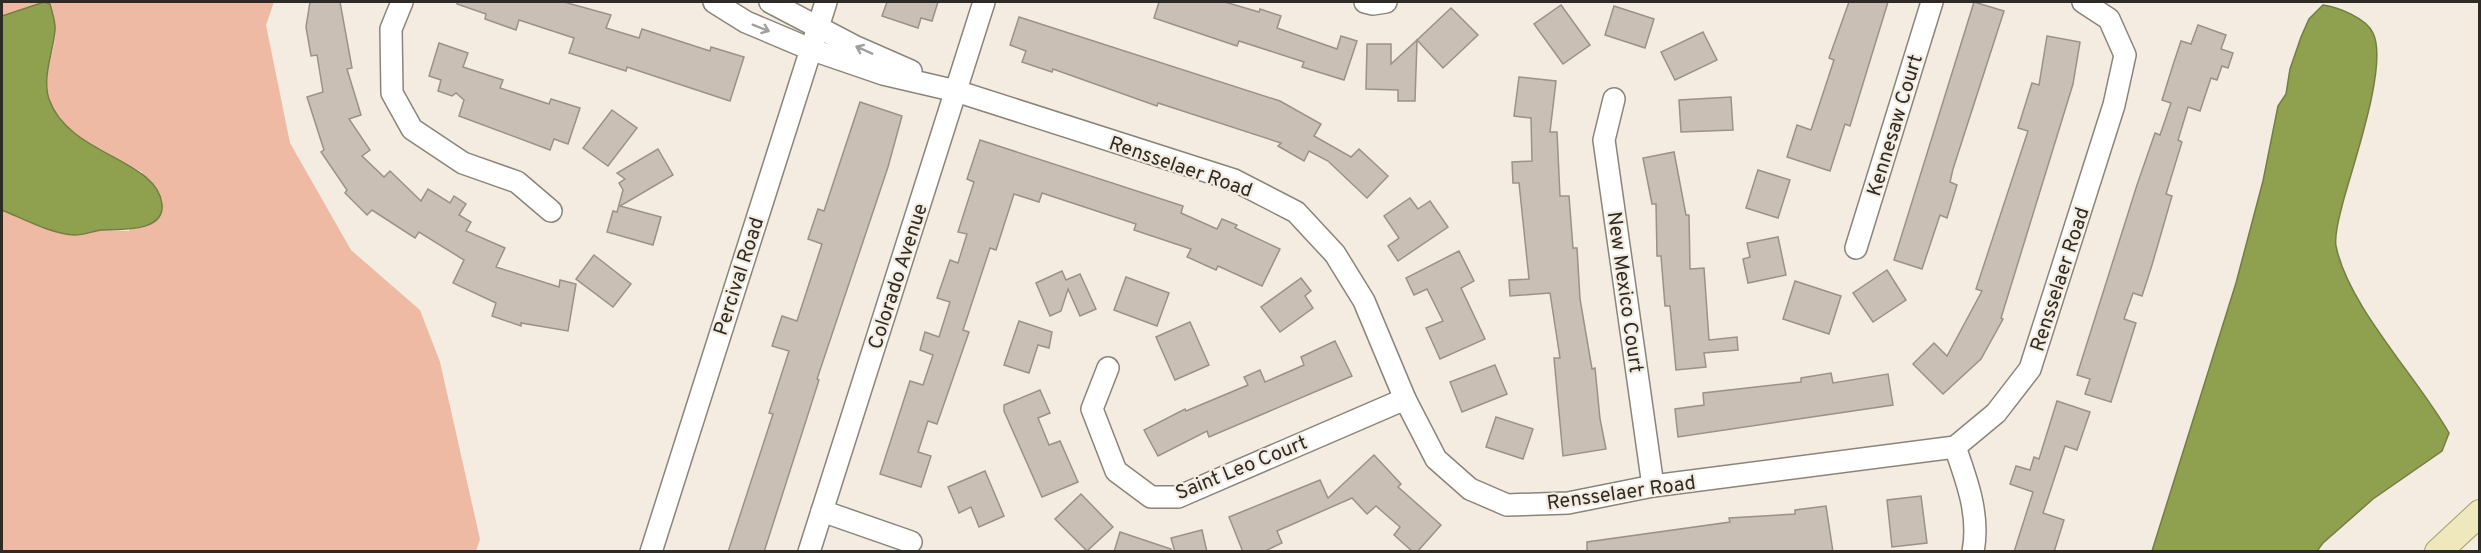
<svg xmlns="http://www.w3.org/2000/svg" width="2481" height="553" font-family="Overpass,sans-serif">
<style>
.green{fill:#efbaa4}
.water{fill:#8fa14e;stroke:#727e42;stroke-width:1.5}
.building{fill:#cabfb5;stroke:#9c9188;stroke-width:1.5}
.lines{fill:none;stroke-linecap:round;stroke-linejoin:round}
.minor-casing{stroke:#8b8479;stroke-width:24}
.major-casing{stroke:#a49c6c;stroke-width:28}
.minor{stroke:#fff;stroke-width:21}
.major{stroke:#efe8bd;stroke-width:26}
.oneway{stroke:#a1a09d}
.labels{text-anchor:middle;stroke-width:4.5;stroke-linejoin:round;paint-order:stroke}
.street-label{font-size:20px;fill:#2e2b26;stroke:#f4ece0}
</style>
<rect width="100%" height="100%" fill="#f4ece0"/>
<!-- green -->
<path class="green" d="M2,2H274L266,25L290,143L351,250L420,310L440,362L480,539L476,551H2V210L75,235L102,230L129,231L142,172C101,151 41,129 48,73C49,59 58,40 55,27C54,19 47,10 44,2L2,16Z"/>
<!-- water -->
<g class="water">
<path d="M44,2L50,4C52,12 56,22 55,31C53,52 42,77 49,99C68,155 157,159 162,204C165,233 119,229 102,230C93,231 84,235 75,235C51,234 24,219 2,210V16Z"/>
<path d="M2323,5C2338,7 2366,18 2373,33C2389,65 2351,170 2342,206C2339,218 2334,235 2336,246C2348,306 2418,378 2449,433L2442,451L2373,499L2323,543L2317,551H2152L2236,283L2263,181L2278,106L2286,94L2290,69L2301,37L2309,19Z"/>
</g>
<!-- building -->
<g class="building">
<path d="M310,2H340L352,68L347,69L361,115L349,119L370,150L362,156L384,177L390,171L421,201L428,189L450,203L454,196L466,204L459,215L471,222L466,231L505,248L496,267L559,287L560,280L576,284L568,331L521,323V326L492,316L496,303L453,283L464,260L419,232L415,238L372,210L367,215L345,193L347,190L321,152L324,150L307,97L323,92L317,55L311,56L306,27Z"/>
<path d="M457,2H564L611,15L606,28L639,38L642,29L710,51L711,47L744,57L730,101L627,67L626,71L569,53L574,38L519,20L516,30L485,19L486,14L457,4Z"/>
<path d="M887,2H938L932,21L921,18L918,28L882,16Z"/>
<path d="M1159,2H1225L1259,12L1260,9L1281,16L1277,28L1337,49L1341,36L1357,41L1344,80L1302,67L1304,62L1239,41L1237,46L1154,18Z"/>
<path d="M1849,2H1888L1850,126L1845,124L1830,171L1787,157L1797,125L1811,130L1834,60L1829,58Z"/>
<path d="M1974,2L2004,11L1953,169L1950,182L1957,185L1947,218L1940,215L1922,269L1894,260Z"/>
<path d="M1561,5L1590,45L1563,64L1534,24Z"/>
<path d="M1614,6L1654,19L1645,48L1605,35Z"/>
<path d="M1451,8L1478,35L1443,68L1417,40Z"/>
<path d="M1019,17L1280,101L1321,124L1314,136L1351,157L1359,149L1388,176L1367,198L1328,161L1309,151L1304,161L1278,146L1281,143L1158,103L1157,106L1053,69L1052,72L1022,62L1026,51L1010,45Z"/>
<path d="M2198,25L2226,35L2221,49L2233,53L2228,68L2222,66L2217,80L2211,78L2200,111L2188,107L2178,140L2182,142L2166,194L2172,196L2152,265L2142,296L2133,293L2124,319L2136,323L2111,402L2085,394L2090,379L2077,375L2137,185L2155,133L2160,135L2171,103L2162,100L2173,65L2181,41L2191,44Z"/>
<path d="M1703,32L1717,60L1675,80L1661,52Z"/>
<path d="M2047,36L2080,42L2073,84L2001,318L2003,319L1981,359L1943,394L1913,364L1934,343L1947,356L1982,291L1976,289L2028,131L2018,128L2032,83L2039,85Z"/>
<path d="M1417,40L1415,101H1398V90L1366,89L1367,44H1391V64Z"/>
<path d="M439,43L468,53L463,67L503,80L500,88L549,104L551,99L580,108L568,144L554,139L550,150L459,116L464,100L456,93L452,96L438,91L441,80L429,76Z"/>
<path d="M1519,77L1556,81L1550,132H1557L1560,196H1569L1573,248H1577L1580,299L1592,369L1595,368L1600,419L1606,449L1563,456L1554,358H1560L1550,293L1510,296L1509,280L1529,279L1519,183H1513L1512,162L1532,161L1531,118L1514,116Z"/>
<path d="M1731,97L1733,130L1681,132L1679,100Z"/>
<path d="M860,102L902,116L888,167L817,379L819,380L764,552H728L773,414L769,413L789,351L772,346L782,316L797,321L822,244L808,239L818,209L824,211Z"/>
<path d="M612,110L637,128L608,166L583,148Z"/>
<path d="M980,140L1183,206L1181,213L1217,229L1222,219L1237,225L1235,228L1280,249L1262,286L1218,266L1216,270L1187,257L1191,249L1134,230L1136,224L1042,193L1039,202L1014,194L996,250L990,248L963,330L969,332L937,424L928,421L918,452L931,456L921,487L880,474L910,381L923,385L933,355L920,350L925,332L939,337L950,302L937,298L950,260L958,263L967,234L958,232L974,182L967,179Z"/>
<path d="M658,149L673,175L620,206L661,217L653,245L607,232L613,211L617,212L623,190L619,183L625,179L617,173Z"/>
<path d="M1674,152L1686,215H1689L1690,269L1704,268L1709,340L1737,337L1738,350L1704,353L1706,367L1676,370L1670,306H1665L1661,256H1657L1656,204H1652L1643,158Z"/>
<path d="M1758,170L1790,180L1778,218L1746,208Z"/>
<path d="M1410,198L1418,209L1430,201L1448,227L1398,261L1388,246L1399,238L1384,216Z"/>
<path d="M1778,237L1786,275L1748,283L1743,259L1750,257L1747,243Z"/>
<path d="M1459,251L1474,281L1461,288L1485,339L1440,359L1426,328L1443,321L1427,289L1414,295L1406,278Z"/>
<path d="M594,255L631,284L613,307L576,279Z"/>
<path d="M1887,270L1906,300L1873,322L1853,293Z"/>
<path d="M1062,271L1066,280L1080,274L1096,309L1080,316L1068,289L1061,311L1050,316L1036,283Z"/>
<path d="M1126,277L1169,293L1157,326L1114,310Z"/>
<path d="M1301,278L1311,291L1305,296L1313,308L1280,332L1261,307Z"/>
<path d="M1795,281L1841,296L1829,334L1783,319Z"/>
<path d="M1019,321L1052,332L1049,348L1038,345L1029,373L1004,365Z"/>
<path d="M1190,322L1209,365L1175,380L1156,337Z"/>
<path d="M1335,341L1352,376L1209,437L1207,431L1158,456L1144,430L1185,409L1186,411L1248,385L1244,377L1260,370L1265,382L1304,365L1301,357Z"/>
<path d="M1495,365L1507,394L1462,412L1450,382Z"/>
<path d="M1831,373L1833,383L1888,374L1893,405L1678,437L1675,409L1704,405L1703,393L1801,382V378Z"/>
<path d="M1040,390L1050,413L1038,418L1049,445L1060,441L1078,482L1042,497L1004,411V405Z"/>
<path d="M2057,401L2090,412L2077,450L2065,446L2043,513L2064,520L2054,552H2014L2033,492L2010,484L2016,466L2030,470L2034,457L2039,459Z"/>
<path d="M1496,417L1533,429L1523,459L1486,447Z"/>
<path d="M1374,455L1401,484L1398,487L1441,525L1417,552H1413L1394,535L1400,527L1376,506L1367,514L1352,498L1277,531L1282,543L1263,552H1243L1229,517L1320,480L1328,498Z"/>
<path d="M985,471L1004,516L979,527L971,507L959,513L948,487Z"/>
<path d="M1081,494L1113,527L1087,551L1055,519Z"/>
<path d="M1921,496L1927,543L1892,547L1887,500Z"/>
<path d="M1826,506L1833,552H1587V542L1730,522L1729,518L1795,514V510Z"/>
<path d="M1202,530L1207,552H1175L1171,538Z"/>
<path d="M1120,532L1171,549V552H1114Z"/>
</g>
<g class="lines">
<!-- minor casing -->
<g class="minor-casing">
<g id="minor">
<path d="M402,2L391,29L392,93L412,129L463,163L517,182L551,211"/>
<path d="M714,2L746,22L810,49L883,74L956,91L1234,180L1296,212L1335,254L1364,301L1405,399L1436,459L1470,489L1507,505L1568,503L1653,486L1955,447L1996,413L2030,369L2114,105L2125,55L2109,19L2083,2"/>
<path d="M770,2L854,46L911,71"/>
<path d="M1365,2L1373,4L1386,2"/>
<path d="M1614,99L1604,140L1653,486"/>
<path d="M1856,248L1932,2"/>
<path d="M1108,368L1092,409L1116,471L1151,497H1178L1405,399"/>
<path d="M1955,447C1967,481 1980,515 1973,552"/>
<path d="M822,511L911,542"/>
<path d="M651,552L826,2"/>
<path d="M809,552L984,2"/>
</g>
</g>
<!-- major casing -->
<g class="major-casing">
<path id="major" d="M2438,552L2480,513"/>
</g>
<!-- minor -->
<use href="#minor" class="minor"/>
<!-- major -->
<use href="#major" class="major"/>
</g>
<!-- one-way arrows -->
<defs><path id="oneway-shaft" d="M-6 0H5M1.5-3L5.5 0L1.5 3" fill="none" stroke-width="1.6" stroke-linecap="round" stroke-linejoin="round" transform="scale(1.5)"/></defs>
<g class="oneway">
<use href="#oneway-shaft" transform="translate(761 28) rotate(22)"/>
<use href="#oneway-shaft" transform="translate(864 50) rotate(-156)"/>
</g>
<g class="labels">
<!-- street labels -->
<g class="street-label">
<text transform="translate(1894 125) rotate(-73)" y="7">Kennesaw Court</text>
<text transform="translate(1181 166) rotate(19)" y="7">Rensselaer Road</text>
<text transform="translate(738 276) rotate(-72)" y="7">Percival Road</text>
<text transform="translate(897 276) rotate(-72)" y="7">Colorado Avenue</text>
<text transform="translate(2059 279) rotate(-72)" y="7">Rensselaer Road</text>
<text transform="translate(1626 292) rotate(82)" y="7">New Mexico Court</text>
<text transform="translate(1241 467) rotate(-22)" y="7">Saint Leo Court</text>
<text transform="translate(1621 492) rotate(-8)" y="7">Rensselaer Road</text>
</g>
</g>
<!-- border -->
<rect width="2481" height="553" fill="none" stroke="#2e2b26" stroke-width="6"/>
</svg>
